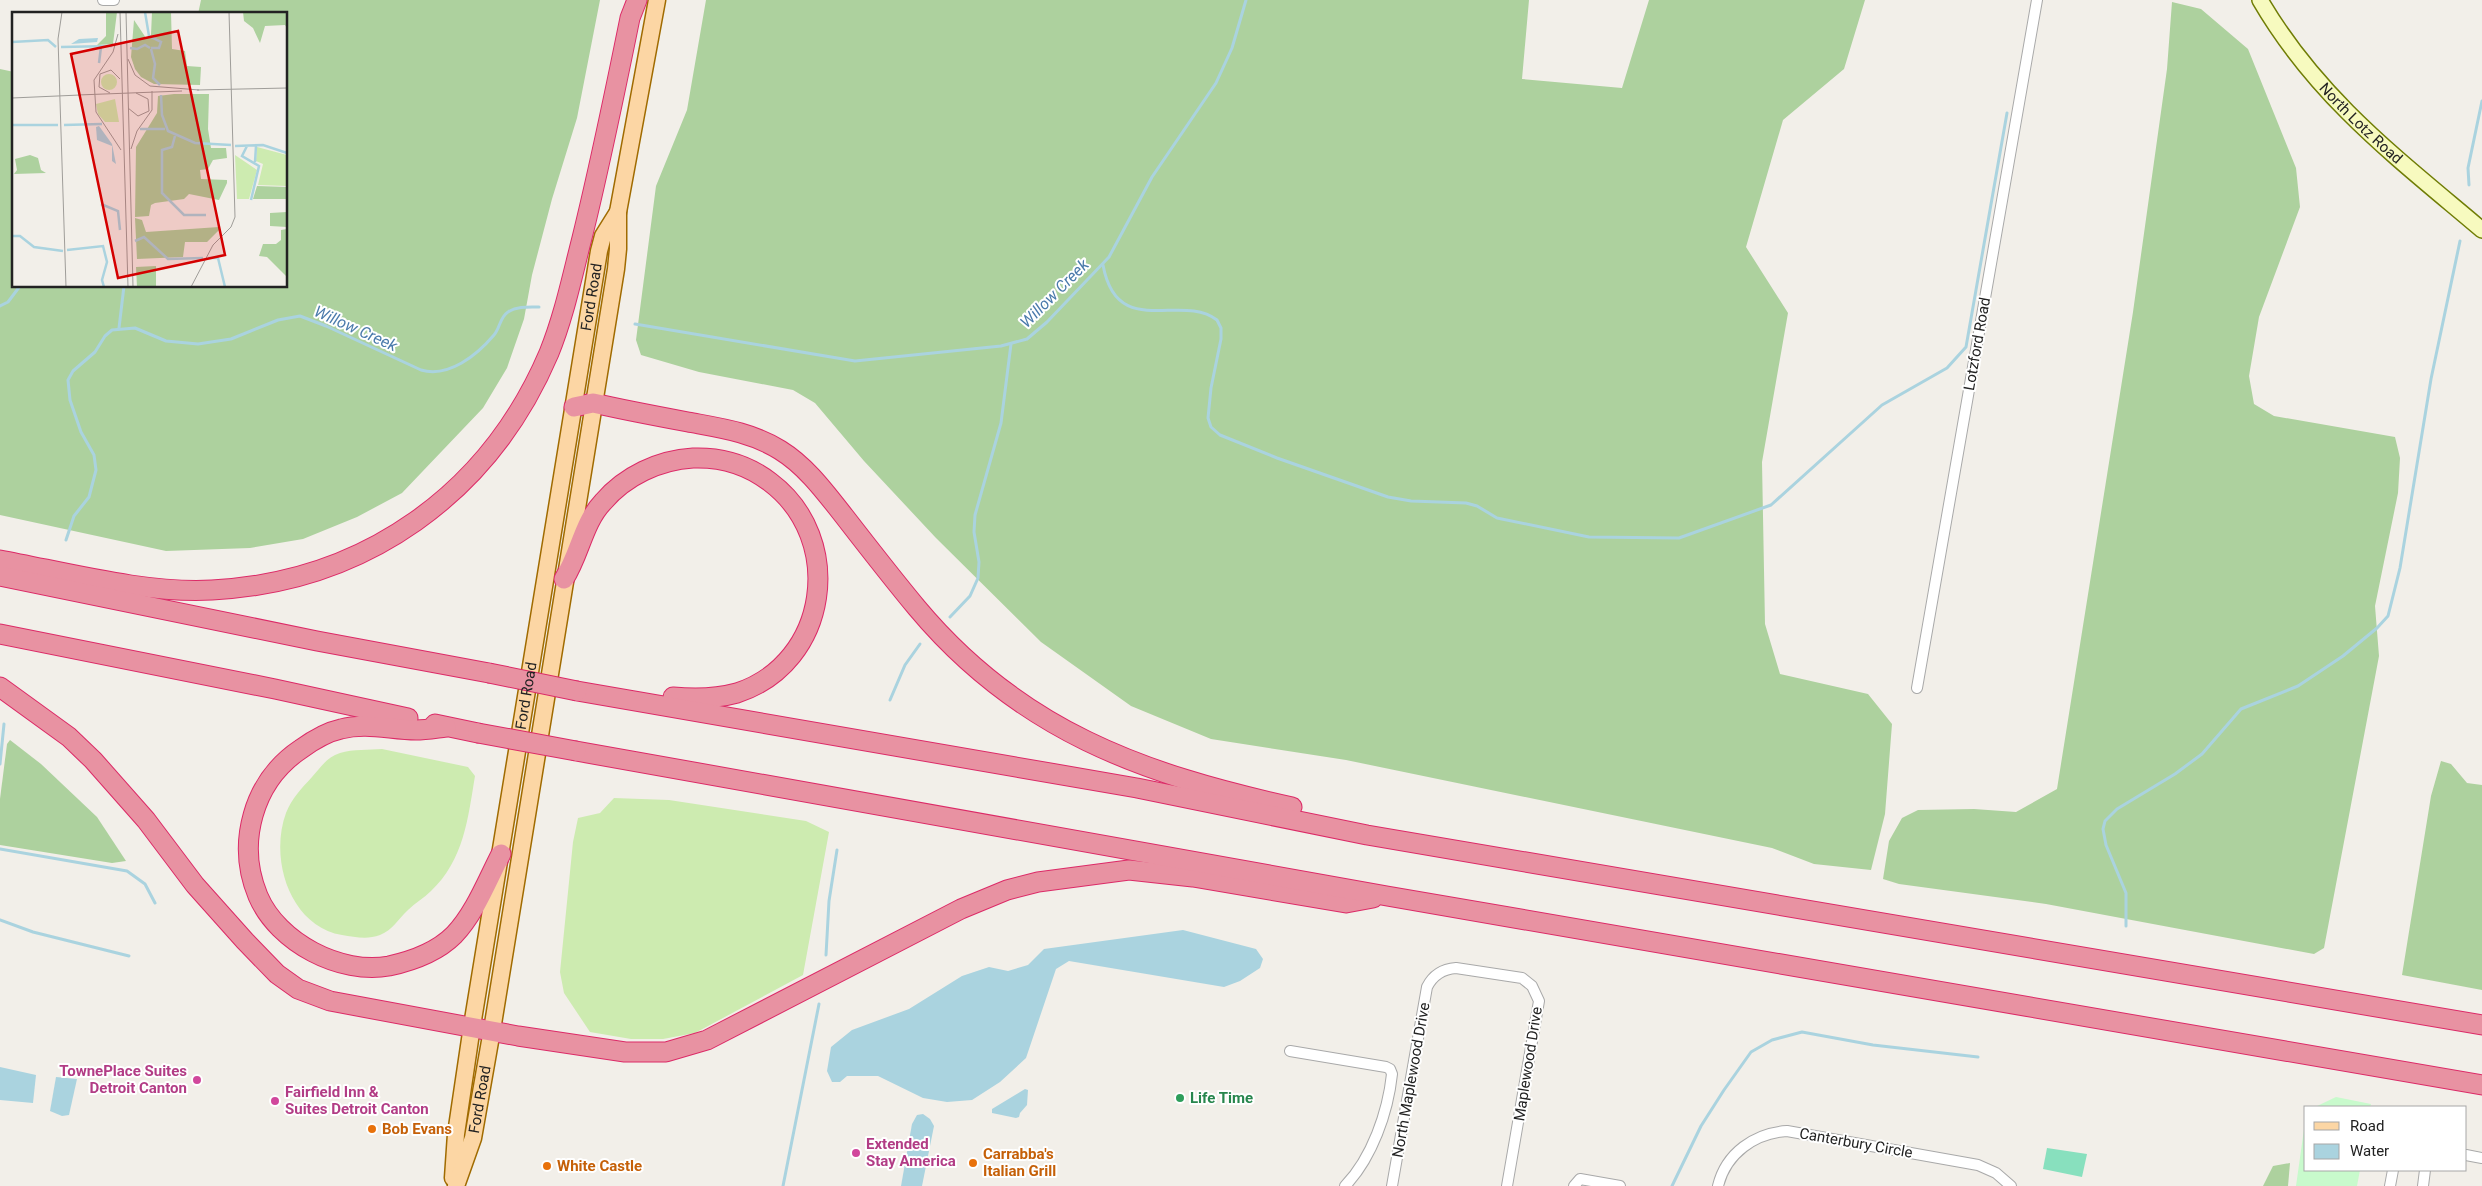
<svg xmlns="http://www.w3.org/2000/svg" width="2482" height="1186" font-family="Roboto,sans-serif">
<style>
.grass{fill:#cdebb0}
.forest{fill:#add19e}
.park{fill:#c8facc}
.pitch{fill:#88e0be}
.water{fill:#aad3df}
.lines{fill:none;stroke-linecap:round;stroke-linejoin:round}
.stream{stroke:#aad3df;stroke-width:3}
.street-casing{stroke:#a9a9a9;stroke-width:12}
.secondary-casing{stroke:#707d05;stroke-width:18}
.primary-casing{stroke:#a06b00;stroke-width:19}
.highway-casing{stroke:#dc2a67;stroke-width:21}
.street{stroke:#fff;stroke-width:10}
.secondary{stroke:#f7fabf;stroke-width:15}
.primary{stroke:#fcd6a4;stroke-width:16}
.highway{stroke:#e892a2;stroke-width:19}
.highway-bridge-casing{stroke:#dc2a67;stroke-width:21;stroke-linecap:butt}
.highway-bridge{stroke:#e892a2;stroke-width:19}
.hotel-dot{fill:#d1479c;stroke:#fff;stroke-width:2}
.leisure-dot{fill:#2e9e5b;stroke:#fff;stroke-width:2}
.food-dot{fill:#e8710a;stroke:#fff;stroke-width:2}
.labels{text-anchor:middle;stroke-width:4;stroke-linejoin:round;paint-order:stroke}
.street-label{font-size:15px;fill:#222;stroke:#fff}
.hotel-label{font-size:15px;font-weight:bold;fill:#b23c85;stroke:#fff;text-anchor:start}
.leisure-label{font-size:15px;font-weight:bold;fill:#27864d;stroke:#fff;text-anchor:start}
.food-label{font-size:15px;font-weight:bold;fill:#c56008;stroke:#fff;text-anchor:start}
.water-label{font-size:16px;font-style:italic;fill:#4a7aab;stroke:#fff}
.inset-river{fill:none;stroke:#aad3df;stroke-width:2.5}
.inset-road{fill:none;stroke:#9f9d99;stroke-width:1}
.view{fill:#d40000;fill-opacity:0.15;stroke:#d40000;stroke-width:2.5}
.inset-edge{fill:none;stroke:#222;stroke-width:2.5}
</style>
<rect width="100%" height="100%" fill="#f2efe9"/>
<!-- grass -->
<g class="grass">
<path d="M382,749L468,767L475,776C468,818 464,860 431,891C424,898 415,903 408,910C398,919 393,930 380,935C367,940 355,937 342,935C290,926 269,859 286,813C292,798 301,789 312,777C321,767 327,757 340,753C353,749 369,750 382,749Z"/>
<path d="M614,798L669,800L806,821L829,832L803,975L695,1033L663,1039H631L590,1032L564,993L560,972L573,842L578,818L600,813Z"/>
</g>
<!-- forest -->
<g class="forest">
<path d="M201,0H600L577,118L552,199L532,275L524,319L507,368L483,408L402,493L357,517L303,539L250,548L166,551L0,515V69L14,72V286H286V14H198Z"/>
<path d="M706,0H1529L1522,79L1622,88L1649,0H1865L1844,69L1783,120L1746,247L1788,313L1762,462L1765,624L1780,674L1868,694L1892,724L1885,814L1871,870L1814,864L1772,848L1346,760L1211,739L1131,706L1041,642L936,538L864,461L815,403L793,390L699,372L641,355L636,340L656,186L687,110Z"/>
<path d="M2172,2L2201,9L2248,49L2296,168L2300,207L2259,317L2249,376L2254,404L2274,416L2395,437L2400,458L2398,493L2375,606L2379,656L2324,948L2314,954L2046,904L1899,884L1883,879L1889,841L1902,818L1918,810L1974,809L2016,812L2057,789L2133,312L2167,69Z"/>
<path d="M10,740L41,764L97,817L126,861L112,863L0,845V799L7,744Z"/>
<path d="M2441,761L2451,764L2467,783L2482,785V990L2402,975L2431,796Z"/>
<path d="M2290,1163L2288,1186H2263L2273,1166Z"/>
</g>
<!-- park -->
<g class="park">
<path d="M2336,1097L2371,1104L2370,1107H2315Z"/>
<path d="M2306,1115V1170H2360L2357,1186H2296Z"/>
</g>
<!-- pitch -->
<path class="pitch" d="M2047,1148L2087,1154L2082,1177L2043,1169Z"/>
<!-- water -->
<g class="water">
<path d="M1183,930L1256,949L1263,959L1260,968L1240,981L1224,987L1069,961L1056,969L1026,1058L1000,1082L972,1100L947,1102L923,1098L878,1076H847L840,1082H832L827,1071L831,1047L852,1030L909,1009L962,976L989,967L1008,971L1028,965L1044,949Z"/>
<path d="M0,1067L36,1075L33,1103L0,1100Z"/>
<path d="M56,1077L77,1079L69,1115L62,1116L50,1111Z"/>
<path d="M1025,1089L1028,1090L1027,1105L1020,1113L1019,1117L1016,1118L992,1113V1109Z"/>
<path d="M923,1114L930,1119L934,1126L922,1186H901L912,1124L917,1115Z"/>
</g>
<g class="lines">
<!-- stream -->
<g class="stream">
<path d="M2469,185L2468,168L2482,101"/>
<path d="M1103,265C1117,341 1181,292 1217,320L1221,328V339L1211,388L1208,418L1211,427L1220,435L1277,458L1388,497L1411,501L1466,503L1477,506L1497,518L1589,537L1679,538L1771,505L1882,405L1947,368L1966,347L2007,113"/>
<path d="M0,306L8,302L20,286"/>
<path d="M635,324L855,361L1001,346L1027,339L1047,322L1109,257L1152,177L1216,83L1232,48L1246,0"/>
<path d="M119,328L124,286"/>
<path d="M66,540L74,516L89,497L96,470L94,455L81,432L70,400L68,380L73,371L95,352L105,336L112,330L135,328L166,341L198,344L231,339L278,320L300,316L326,326L421,370C449,378 477,355 494,335C500,328 500,317 508,312C517,306 529,307 539,307"/>
<path d="M950,617L970,596L978,578L979,562L974,532L975,515L1001,423L1011,344"/>
<path d="M890,700L905,665L920,644"/>
<path d="M0,764L4,724"/>
<path d="M0,849L127,871L145,884L155,903"/>
<path d="M0,920L33,932L129,956"/>
<path d="M2126,926V893L2106,845L2103,829L2105,821L2117,809L2175,774L2202,754L2241,709L2298,686L2343,656L2377,628L2388,616L2400,568L2431,379L2460,241"/>
<path d="M826,955L829,901L837,850"/>
<path d="M783,1186L819,1004"/>
<path d="M1672,1186L1701,1126L1724,1090L1751,1052L1772,1040L1802,1032L1873,1045L1978,1057"/>
</g>
<!-- street casing -->
<g class="street-casing">
<g id="street">
<path d="M103,0H114"/>
<path d="M1917,688L2037,0"/>
<path d="M1290,1051L1386,1067L1390,1069L1392,1074C1388,1112 1372,1158 1345,1186"/>
<path d="M2466,1155L2482,1158"/>
<path d="M1392,1186L1427,987C1433,975 1442,969 1456,968L1522,978L1532,986L1539,1001L1507,1186"/>
<path d="M1574,1186L1580,1179L1620,1186"/>
<path d="M1718,1186C1726,1153 1755,1133 1787,1131L1978,1165L1996,1173L2011,1186"/>
<path d="M2390,1186L2393,1170"/>
<path d="M2423,1186L2425,1170"/>
</g>
</g>
<!-- secondary casing -->
<g class="secondary-casing">
<g id="secondary">
<path id="s1" d="M2260,0C2317,98 2397,158 2482,230"/>
</g>
</g>
<!-- primary casing -->
<g class="primary-casing">
<g id="primary">
<path id="s2" d="M453,1178L456,1134L472,1026L599,251L603,236L618,212"/>
<path id="s3" d="M456,1186L473,1138L492,1030L616,269L618,249V212L657,0"/>
</g>
</g>
<!-- highway casing -->
<g class="highway-casing">
<g id="highway">
<path d="M574,407L593,403C624,410 656,416 688,422C720,428 751,432 780,450C806,466 825,492 844,516C868,547 892,578 917,608C1019,730 1142,774 1292,807"/>
<path d="M0,560C65,572 147,594 212,590C365,582 489,494 549,353C564,316 572,277 582,238C600,165 615,92 630,18L637,0"/>
<path d="M0,576L317,641L489,673"/>
<path d="M564,579C580,554 583,523 603,502C625,476 659,460 693,458C721,457 748,465 770,482C846,539 829,663 737,693C715,699 695,699 673,697"/>
<path d="M0,634L275,689L408,718"/>
<path d="M0,687L69,737L93,760L146,820L195,885L245,941L277,974L298,989L330,1001L518,1036L625,1052H666L707,1040L961,909L1007,890L1038,882L1129,870L1193,877L1346,903L1373,898"/>
<path d="M577,691L1137,788L1367,835L2482,1025"/>
<path d="M435,724L478,733"/>
<path d="M446,727C437,728 426,730 416,730C391,730 366,722 341,729C327,732 312,741 301,749C253,781 236,843 258,896C278,943 341,975 389,966C412,961 437,952 454,935C475,913 487,881 501,854"/>
<path d="M576,751L1387,896L2482,1085"/>
</g>
</g>
<!-- street -->
<use href="#street" class="street"/>
<!-- secondary -->
<use href="#secondary" class="secondary"/>
<!-- primary -->
<use href="#primary" class="primary"/>
<!-- highway -->
<use href="#highway" class="highway"/>
<!-- highway-bridge casing -->
<g class="highway-bridge-casing">
<g id="highway-bridge">
<path d="M489,673L577,691"/>
<path d="M478,733L576,751"/>
</g>
</g>
<!-- highway-bridge -->
<use href="#highway-bridge" class="highway-bridge"/>
</g>
<!-- markers -->
<g class="hotel-dot">
<circle cx="197" cy="1080" r="5"/>
<circle cx="275" cy="1101" r="5"/>
<circle cx="856" cy="1153" r="5"/>
</g>
<circle class="leisure-dot" cx="1180" cy="1098" r="5"/>
<g class="food-dot">
<circle cx="372" cy="1129" r="5"/>
<circle cx="973" cy="1163" r="5"/>
<circle cx="547" cy="1166" r="5"/>
</g>
<g class="labels">
<!-- street labels -->
<g class="street-label">
<text dy="5" stroke="none"><textPath href="#s1" startOffset="160">North Lotz Road</textPath></text>
<text dy="5" stroke="none"><textPath href="#s2" startOffset="892">Ford Road</textPath></text>
<text transform="translate(1977 344) rotate(-80)" y="5">Lotzford Road</text>
<text dy="5" stroke="none"><textPath href="#s2" startOffset="488">Ford Road</textPath></text>
<text transform="translate(1528 1064) rotate(-81)" y="5">Maplewood Drive</text>
<text transform="translate(1411 1080) rotate(-80)" y="5">North Maplewood Drive</text>
<text dy="5" stroke="none"><textPath href="#s3" startOffset="90">Ford Road</textPath></text>
<text transform="translate(1856 1143) rotate(10)" y="5">Canterbury Circle</text>
</g>
<!-- hotel labels -->
<g class="hotel-label">
<text x="187" y="1076" text-anchor="end">TownePlace Suites<tspan x="187" dy="17">Detroit Canton</tspan></text>
<text x="285" y="1097">Fairfield Inn &amp;<tspan x="285" dy="17">Suites Detroit Canton</tspan></text>
<text x="866" y="1149">Extended<tspan x="866" dy="17">Stay America</tspan></text>
</g>
<!-- leisure labels -->
<g class="leisure-label">
<text x="1190" y="1103">Life Time</text>
</g>
<!-- food labels -->
<g class="food-label">
<text x="382" y="1134">Bob Evans</text>
<text x="983" y="1159">Carrabba's<tspan x="983" dy="17">Italian Grill</tspan></text>
<text x="557" y="1171">White Castle</text>
</g>
<!-- water labels -->
<g class="water-label">
<text transform="translate(1054 293) rotate(-45)" y="6">Willow Creek</text>
<text transform="translate(356 328) rotate(24)" y="6">Willow Creek</text>
</g>
</g>
<!-- overview -->
<g transform="translate(12 12)">
<rect width="275" height="275" fill="#f2efe9"/>
<path d="M89 70a8 8 0 1 1 16 0a8 8 0 1 1-16 0ZM103,87L107,110H93L86,102L84,92ZM245,135L275,143V174L246,173L251,152L244,149ZM223,143L245,158L237,187H225Z" fill="#cdebb0"/>
<path d="M94,0H105L101,32L85,33L94,24ZM140,0H159L160,37L173,39L175,54L189,55L188,73L142,72L129,65L123,57L119,45L122,8L134,26L139,23ZM231,0H274L275,16L273,13L253,14L248,31L241,16L232,9ZM162,82H197L196,117L199,136H214L215,146L201,148L196,157L188,158L189,167L215,168V171L207,188L177,182L172,187L143,191L139,193L137,204L123,205L124,135L145,101L146,84ZM18,143L26,146L29,158L34,161L2,162L5,158L3,147ZM245,174L275,175V187H241ZM275,200V215L258,214V201ZM123,206L130,208L134,220L207,215V218L195,230H173L171,245L125,247ZM275,217V265L255,245L247,244L251,232H264L269,228V218ZM144,254V275H125L124,255Z" fill="#add19e"/>
<path d="M86,26L85,30L59,32L67,27ZM87,114L100,132L104,152L100,149V134L85,128L84,115Z" fill="#aad3df"/>
<path class="inset-river" d="M133,0L137,24L149,30L147,36H139M0,30L36,28L44,35M49,35L100,34M118,36L125,37L133,33L138,36M139,37L143,52L141,66L148,73M87,51L89,35M149,83L150,103L156,119L183,131L219,133M0,113H46M52,113L90,112M128,117H153M163,124L160,135L150,138V181L172,203H194M223,134L251,133L275,141M235,134L230,144L247,154L239,188M243,150L244,134M89,192L106,199L108,218M0,224H8L22,235L51,239M123,229L132,225L156,247L191,246M55,238L91,234L95,250L90,268L92,275M196,246H206L213,275"/>
<path class="inset-road" d="M50,0L46,27L54,275M108,0L116,275M114,0L121,275M106,22L101,40L82,68L84,100L109,138M116,47L123,63L138,74L187,78M185,78L275,76M98,81L87,75L88,62L99,58L108,67M66,83L170,79M0,86L68,83M116,96L126,104L137,99L136,87L124,81M119,137L125,119L140,98V79M179,275L201,233L219,215L223,205L217,0"/>
<path class="view" d="M166,19L213,243L106,266L59,42Z"/>
<rect width="275" height="275" class="inset-edge"/>
</g>
<!-- legend -->
<rect x="2304" y="1106" width="162" height="65" fill="#ffffff" stroke="#a7a7a7"/>
<rect x="2314" y="1122" width="25" height="8" fill="#fcd6a4" stroke="#a7a7a7"/>
<text x="2350" y="1131" font-size="15" fill="#222222">Road</text>
<rect x="2314" y="1144" width="25" height="15" fill="#aad3df" stroke="#a7a7a7"/>
<text x="2350" y="1156" font-size="15" fill="#222222">Water</text>
</svg>
